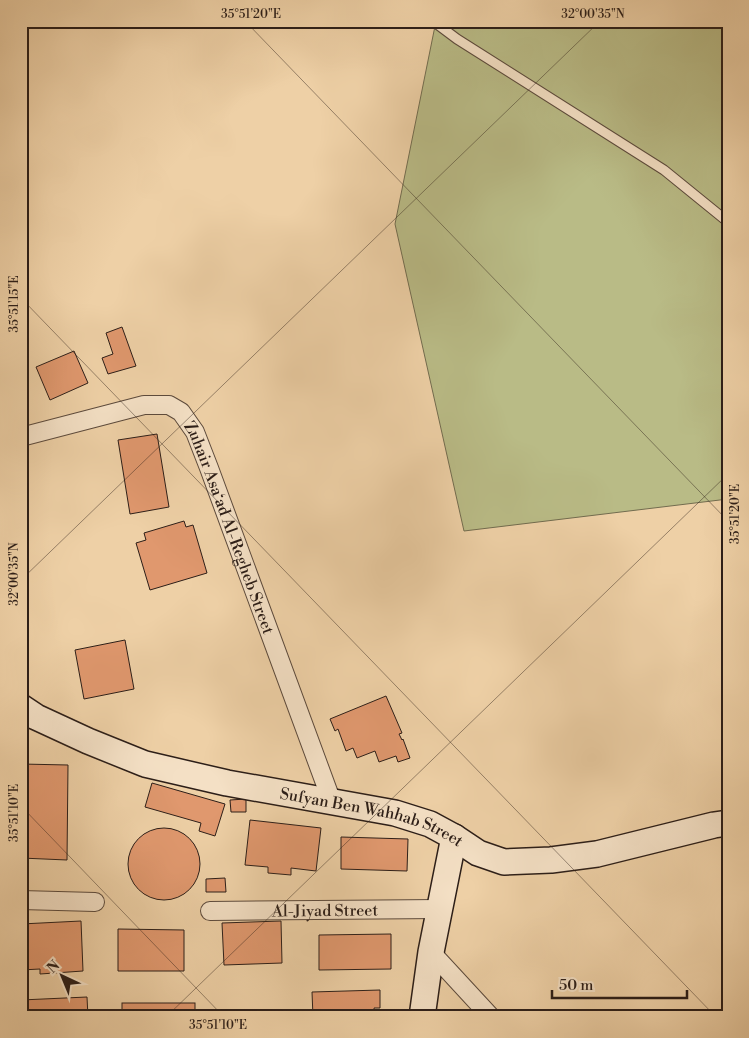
<svg xmlns="http://www.w3.org/2000/svg" width="749" height="1038" font-family="'Libre Bodoni',serif">
<style>
.green{fill:#b9bb86;stroke:#726c4f}
.building{fill:#e0986e;stroke:#2c1e18}
.lines{fill:none;stroke-linecap:round;stroke-linejoin:round}
.lane-casing{stroke:#5c4a3c;stroke-width:11}
.street-casing{stroke:#5c4a3c;stroke-width:20}
.secondary-casing{stroke:#2c1e18;stroke-width:28}
.lane{stroke:#f4e0c5;stroke-width:9}
.street{stroke:#f4e0c5;stroke-width:18}
.secondary{stroke:#f4e0c5;stroke-width:25}
.ticks{fill:none;stroke:#2c1e18;stroke-width:1;stroke-opacity:0.45}
.labels{text-anchor:middle;stroke-width:4.5;stroke-linejoin:round;paint-order:stroke}
.street-label{font-size:16px;fill:#2c1e18;stroke:#f4e0c5}
.neatline{fill:none;stroke:#2c1e18;stroke-width:2}
.ticks-label{font-size:12px;text-anchor:middle;fill:#2c1e18}
</style>
<rect width="100%" height="100%" fill="#eed0a6"/>
<filter id="stains"><feTurbulence type="fractalNoise" baseFrequency=".004" numOctaves="4"/><feColorMatrix values="0 0 0 0 .2 0 0 0 0 .09 0 0 0 0 .02 0 0 0 .5 -.17"/></filter>
<radialGradient id="worn" r=".72"><stop offset=".6" stop-color="#630" stop-opacity="0"/><stop offset="1" stop-color="#630" stop-opacity=".3"/></radialGradient>
<!-- green -->
<path class="green" d="M436,21H728V499L464,531L395,224Z"/>
<!-- building -->
<g class="building">
<path d="M122,327L136,366L108,374L102,358L113,354L106,333Z"/>
<path d="M74,351L88,383L50,400L36,367Z"/>
<path d="M157,434L169,507L130,514L118,440Z"/>
<path d="M184,521L186,527L193,525L207,573L150,590L136,543L146,540L144,533Z"/>
<path d="M125,640L134,689L84,699L75,650Z"/>
<path d="M386,696L402,733L399,734L402,740L403,739L410,758L398,762L396,756L379,762L375,751L357,758L353,748L346,751L338,729L335,731L330,719Z"/>
<path d="M21,764L68,765L67,860L21,858Z"/>
<path d="M152,783L225,804L215,836L199,831L201,823L145,807Z"/>
<path d="M246,799V812H231L230,800Z"/>
<path d="M250,820L321,828L316,871L291,868V875L268,873V867L245,865Z"/>
<circle cx="164" cy="864" r="36"/>
<path d="M341,837L408,839L407,871L341,869Z"/>
<path d="M225,878L226,892H206V879Z"/>
<path d="M81,921L83,971L40,974V969L21,970V924Z"/>
<path d="M281,921L282,963L224,965L222,923Z"/>
<path d="M118,929L184,930V971H118Z"/>
<path d="M391,934V969L319,970V935Z"/>
<path d="M380,990V1008H374L375,1017H313L312,992Z"/>
<path d="M87,997L88,1017H21V1000Z"/>
<rect x="122" y="1003" width="73" height="14"/>
</g>
<g class="lines">
<!-- lane casing -->
<g class="lane-casing">
<path id="lane" d="M433,21L457,39L664,170L728,222"/>
</g>
<!-- street casing -->
<g class="street-casing">
<g id="street">
<path id="s1" d="M21,437L144,405H169L181,412L195,432L209,468L332,802"/>
<path d="M21,900L95,902"/>
<path id="s2" d="M210,911L440,909"/>
<path d="M431,952L491,1017"/>
</g>
</g>
<!-- secondary casing -->
<g class="secondary-casing">
<g id="secondary">
<path id="s3" d="M21,707L36,717L88,741L145,764L227,783L395,813L430,824L454,837L478,853L504,862L551,860L597,854L714,825L728,823"/>
<path d="M422,1017L431,952L454,837"/>
</g>
</g>
<!-- lane -->
<use href="#lane" class="lane"/>
<!-- street -->
<use href="#street" class="street"/>
<!-- secondary -->
<use href="#secondary" class="secondary"/>
</g>
<!-- ticks -->
<path class="ticks" d="M245,21L728,521M21,298L716,1017M21,580L600,21M21,806L224,1017M166,1017L728,474"/>
<g class="labels">
<!-- street labels -->
<g class="street-label">
<text dy="6" stroke="none"><textPath href="#s1" startOffset="292">Zuhair Asa‘ad Al-Regheb Street</textPath></text>
<text dy="6" stroke="none"><textPath href="#s3" startOffset="370">Sufyan Ben Wahhab Street</textPath></text>
<text dy="6" stroke="none"><textPath href="#s2" startOffset="115">Al-Jiyad Street</textPath></text>
</g>
</g>
<!-- margin -->
<rect width="749" height="1038" fill="none" stroke="#eed0a6" stroke-width="55"/>
<!-- north arrow -->
<g transform="translate(62 976) rotate(316)" stroke="#f4e0c5" stroke-width="4" paint-order="stroke">
<path d="M0-4L9 19L0 12L-9 19Z" fill="#2c1e18"/>
<text y="-8" font-size="14" font-weight="bold" text-anchor="middle" fill="#2c1e18">N</text>
</g>
<!-- scale -->
<path d="M552 990v8h135v-8" fill="none" stroke="#2c1e18" stroke-width="2.5"/>
<text x="559" y="990" font-size="15" fill="#2c1e18" stroke="#f4e0c5" stroke-width="4" paint-order="stroke">50 m</text>
<rect x="28" y="28" width="694" height="982" class="neatline"/>
<g class="ticks-label">
<text x="251" y="18">35°51'20"E</text>
<text x="593" y="18">32°00'35"N</text>
<text transform="translate(14 304) rotate(-90)" y="4">35°51'15"E</text>
<text transform="translate(735 514) rotate(-90)" y="4">35°51'20"E</text>
<text transform="translate(14 574) rotate(-90)" y="4">32°00'35"N</text>
<text transform="translate(14 813) rotate(-90)" y="4">35°51'10"E</text>
<text x="218" y="1029">35°51'10"E</text>
</g>
<rect width="100%" height="100%" filter="url(#stains)"/>
<rect width="100%" height="100%" fill="url(#worn)"/>
</svg>
